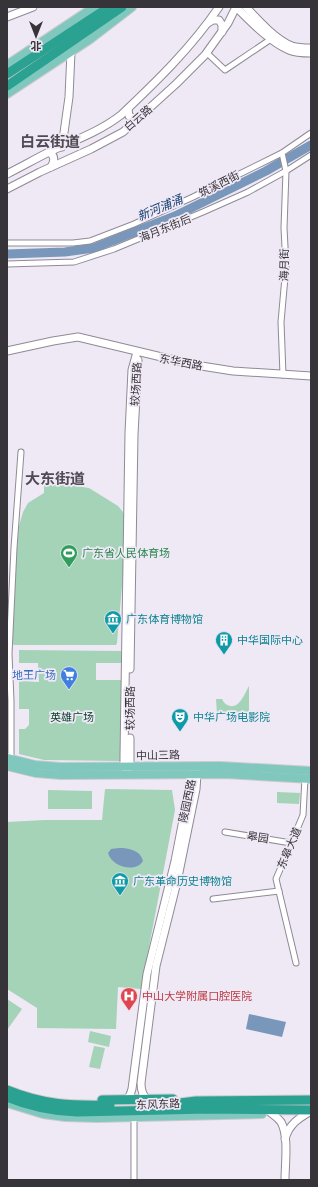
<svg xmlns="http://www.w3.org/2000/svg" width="318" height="1187" font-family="Rubik,'Noto Sans SC',sans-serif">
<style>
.green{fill:#a4d3b8}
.water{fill:#7997bb}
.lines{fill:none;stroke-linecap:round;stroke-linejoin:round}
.river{stroke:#7997bb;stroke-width:9}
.street-casing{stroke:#908a96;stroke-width:7}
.secondary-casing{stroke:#908a96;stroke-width:9}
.primary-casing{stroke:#cbcacc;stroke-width:10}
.highway-casing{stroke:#cbcacc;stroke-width:11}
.street{stroke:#fff;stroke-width:5}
.secondary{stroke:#fff;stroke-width:7}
.primary{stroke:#80c7be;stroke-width:8}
.highway{stroke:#2ba192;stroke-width:9}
.labels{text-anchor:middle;stroke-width:3.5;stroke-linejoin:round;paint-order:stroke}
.street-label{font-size:11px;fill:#373439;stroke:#efe8f5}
.leisure-label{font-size:11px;fill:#27864d;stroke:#efe8f5;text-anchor:start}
.culture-label{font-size:11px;fill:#0d838f;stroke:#efe8f5;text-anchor:start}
.shop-label{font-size:11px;fill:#366cbe;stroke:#efe8f5;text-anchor:end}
.park-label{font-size:11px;fill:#003f26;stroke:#efe8f5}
.health-label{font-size:11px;fill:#be3a42;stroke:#efe8f5;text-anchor:start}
.water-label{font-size:12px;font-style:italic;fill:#164171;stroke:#efe8f5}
.district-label{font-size:15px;font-weight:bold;fill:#504a55;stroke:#efe8f5}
</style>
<rect width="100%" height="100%" fill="#efe8f5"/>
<!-- green -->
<g class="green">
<path d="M44,481L89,488L118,506L123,512L126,519L125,551L117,643L116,645H14L11,642L13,594L19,526L23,512L28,503L44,493Z"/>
<path d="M19,650L121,651V663H96V680H121V761L44,760L19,754V729H25L29,725V709H19V681L39,682L38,663H19Z"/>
<path d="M249,686V714H217L216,699H222C224,703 226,705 230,706C240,708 245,693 249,686Z"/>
<path d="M105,789L172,790L175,810L141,989L118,987L116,1029L37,1028V1008L7,989V822L45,820H102Z"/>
<path d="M48,790L92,791V809H48Z"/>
<path d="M277,792L300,793L299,804L277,803Z"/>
<path d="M7,999L22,1009L7,1030Z"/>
<path d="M90,1031L111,1036L109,1047L88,1042Z"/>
<path d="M94,1046L105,1048L100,1069L89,1067Z"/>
</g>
<!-- water -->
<g class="water">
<path d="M119,848C129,848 140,850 143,861C135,874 111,866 108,853L111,849Z"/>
<path d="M249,1014L286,1022L282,1037L246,1029Z"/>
</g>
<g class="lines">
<!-- river -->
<path class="river" d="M7,254L65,252L94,248L175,216L266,171L311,145"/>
<!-- street casing -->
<g class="street-casing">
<g id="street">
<path d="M207,53L225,70L271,39"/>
<path d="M282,153L286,171L284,228L286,266L281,322L283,375"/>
<path d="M7,243H73L90,241L134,224L193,197L282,153L311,133"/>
<path d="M7,264L74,262L114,249L203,212L248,192L286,171L311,155"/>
<path d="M11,759V701L9,654L14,548L21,452"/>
<path d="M225,832L291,843"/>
<path d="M213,899L279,891"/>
<path d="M296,963L276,879L303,815L305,778"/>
<path d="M134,1180V1117"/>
</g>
</g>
<!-- secondary casing -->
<g class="secondary-casing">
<g id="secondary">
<path d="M236,7C250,21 271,43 289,50C296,53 304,53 311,53"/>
<path d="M246,7C258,20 276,40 292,46C298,48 305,48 311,48"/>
<path d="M7,17L33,7"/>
<path d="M208,23L213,20H219L222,25V32"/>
<path d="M128,109L129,116L133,118L138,119"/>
<path d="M62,147L69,97L71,52"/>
<path d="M49,152C56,156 54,162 51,167"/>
<path d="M7,174C21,167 35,159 49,152C73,141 99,132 121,115C157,81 191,48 219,7"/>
<path d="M7,189L40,172L91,149L123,132L176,84L205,55L228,23L236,7"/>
<path d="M7,351L53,341L78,337L195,365L233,371L311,376"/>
<path d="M130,669L134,434L138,360"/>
<path d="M126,771L124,767V756L129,433L132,370L137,352"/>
<path d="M128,771L130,767V738"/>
<path d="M147,1099C142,1095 141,1090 141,1083L156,966L177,882L196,789L197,774V770"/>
<path d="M126,1100L130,1095L132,1089L147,974L175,861L189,789L194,770"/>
<path d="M271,1113C275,1116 278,1118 281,1122C289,1136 285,1164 285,1180"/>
<path d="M285,1139C289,1124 299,1118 311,1111"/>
</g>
</g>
<!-- primary casing -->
<g class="primary-casing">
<g id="primary">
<path d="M7,65L94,7"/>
<path d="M7,94L89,40L132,7"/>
<path d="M7,758L35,765L61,767L220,766L311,771"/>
<path d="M7,766L36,773L61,775L225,774L311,779"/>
<path d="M7,1103L43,1114L65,1117L97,1118L262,1114"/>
</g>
</g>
<!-- highway casing -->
<g class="highway-casing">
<g id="highway">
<path d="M7,74L109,7"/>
<path d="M7,86L122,7"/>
<path d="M7,1090C44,1105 71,1106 110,1105"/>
<path d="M7,1097C31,1107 51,1111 77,1112L208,1109L311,1110"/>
<path d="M102,1100L173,1099"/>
<path d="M165,1105L196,1101L311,1100"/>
</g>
</g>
<!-- street -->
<use href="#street" class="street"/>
<!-- secondary -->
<use href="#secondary" class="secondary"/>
<!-- primary -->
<use href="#primary" class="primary"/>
<!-- highway -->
<use href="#highway" class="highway"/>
</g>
<!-- icons -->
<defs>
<g id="stadium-pin" transform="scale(0.9)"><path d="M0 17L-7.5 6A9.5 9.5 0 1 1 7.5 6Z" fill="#2e9e5b" stroke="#efe8f5"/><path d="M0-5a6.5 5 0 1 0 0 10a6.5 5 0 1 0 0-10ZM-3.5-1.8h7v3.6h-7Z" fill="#fff"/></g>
<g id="museum-pin" transform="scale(0.9)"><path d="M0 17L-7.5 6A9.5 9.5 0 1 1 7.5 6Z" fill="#0f9aa8" stroke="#efe8f5"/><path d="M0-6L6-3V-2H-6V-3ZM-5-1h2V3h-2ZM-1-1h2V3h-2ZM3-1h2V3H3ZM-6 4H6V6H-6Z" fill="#fff"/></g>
<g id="building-pin" transform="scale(0.9)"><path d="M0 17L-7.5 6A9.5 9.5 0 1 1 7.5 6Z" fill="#0f9aa8" stroke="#efe8f5"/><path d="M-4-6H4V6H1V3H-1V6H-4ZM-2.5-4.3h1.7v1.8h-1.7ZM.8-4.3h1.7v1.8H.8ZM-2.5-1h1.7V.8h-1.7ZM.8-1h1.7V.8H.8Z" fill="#fff"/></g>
<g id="supermarket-pin" transform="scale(0.9)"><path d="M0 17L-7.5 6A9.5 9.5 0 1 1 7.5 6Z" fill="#3f7fe0" stroke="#efe8f5"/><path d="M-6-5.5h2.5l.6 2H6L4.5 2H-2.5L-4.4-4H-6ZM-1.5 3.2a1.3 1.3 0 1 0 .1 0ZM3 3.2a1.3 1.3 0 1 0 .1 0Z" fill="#fff"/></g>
<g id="theatre-pin" transform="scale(0.9)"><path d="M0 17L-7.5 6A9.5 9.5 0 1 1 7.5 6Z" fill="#0f9aa8" stroke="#efe8f5"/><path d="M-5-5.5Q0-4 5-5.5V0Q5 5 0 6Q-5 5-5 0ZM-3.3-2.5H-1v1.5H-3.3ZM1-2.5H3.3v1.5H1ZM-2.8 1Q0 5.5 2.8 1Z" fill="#fff"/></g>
<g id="hospital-pin" transform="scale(0.9)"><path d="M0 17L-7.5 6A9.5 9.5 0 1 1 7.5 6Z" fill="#e0444e" stroke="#efe8f5"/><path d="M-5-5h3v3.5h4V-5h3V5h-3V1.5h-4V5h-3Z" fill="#fff"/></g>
</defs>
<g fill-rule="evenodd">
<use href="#stadium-pin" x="69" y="553"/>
<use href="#museum-pin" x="113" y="619"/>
<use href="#building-pin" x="224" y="640"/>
<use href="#supermarket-pin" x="69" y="675"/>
<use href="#theatre-pin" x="180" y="717"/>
<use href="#museum-pin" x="120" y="881"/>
<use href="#hospital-pin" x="129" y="996"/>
</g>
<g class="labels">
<!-- street labels -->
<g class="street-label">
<text transform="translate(138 118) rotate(-41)" y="4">白云路</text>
<text transform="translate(219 184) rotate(-27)" y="4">筑溪西街</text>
<text transform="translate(165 228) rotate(-22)" y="4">海月东街后</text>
<text transform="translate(284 265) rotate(-89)" y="4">海月街</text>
<text transform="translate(181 362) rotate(11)" y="4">东华西路</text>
<text transform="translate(136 384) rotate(-87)" y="4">较场西路</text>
<text transform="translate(130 708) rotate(-90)" y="4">较场西路</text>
<text transform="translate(158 755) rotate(-1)" y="4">中山三路</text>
<text transform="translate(187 801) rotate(-78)" y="4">陵园西路</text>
<text transform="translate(258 837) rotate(9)" y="4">皋园</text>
<text transform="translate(289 848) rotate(-67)" y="4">东皋大道</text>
<text transform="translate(158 1104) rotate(-2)" y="4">东风东路</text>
</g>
<!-- leisure labels -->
<g class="leisure-label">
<text x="82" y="557">广东省人民体育场</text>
</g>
<!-- culture labels -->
<g class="culture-label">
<text x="126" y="623">广东体育博物馆</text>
<text x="237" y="644">中华国际中心</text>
<text x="193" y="721">中华广场电影院</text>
<text x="133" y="885">广东革命历史博物馆</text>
</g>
<!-- shop labels -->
<g class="shop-label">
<text x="56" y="679">地王广场</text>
</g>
<!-- park labels -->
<g class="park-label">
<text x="72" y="721">英雄广场</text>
</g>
<!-- health labels -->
<g class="health-label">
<text x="142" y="1000">中山大学附属口腔医院</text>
</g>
<!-- water labels -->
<g class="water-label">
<text transform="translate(160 208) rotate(-23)" y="4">新河浦涌</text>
</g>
<!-- district labels -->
<g class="district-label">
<text x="50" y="147">白云街道</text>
<text x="55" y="484">大东街道</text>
</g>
</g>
<!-- border -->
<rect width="318" height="1187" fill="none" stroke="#373439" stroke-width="16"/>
<!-- north arrow -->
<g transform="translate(36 36) rotate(180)" stroke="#efe8f5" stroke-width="3" paint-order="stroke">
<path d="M0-3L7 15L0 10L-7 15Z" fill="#373439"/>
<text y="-6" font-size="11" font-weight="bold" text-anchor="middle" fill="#373439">北</text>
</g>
</svg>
